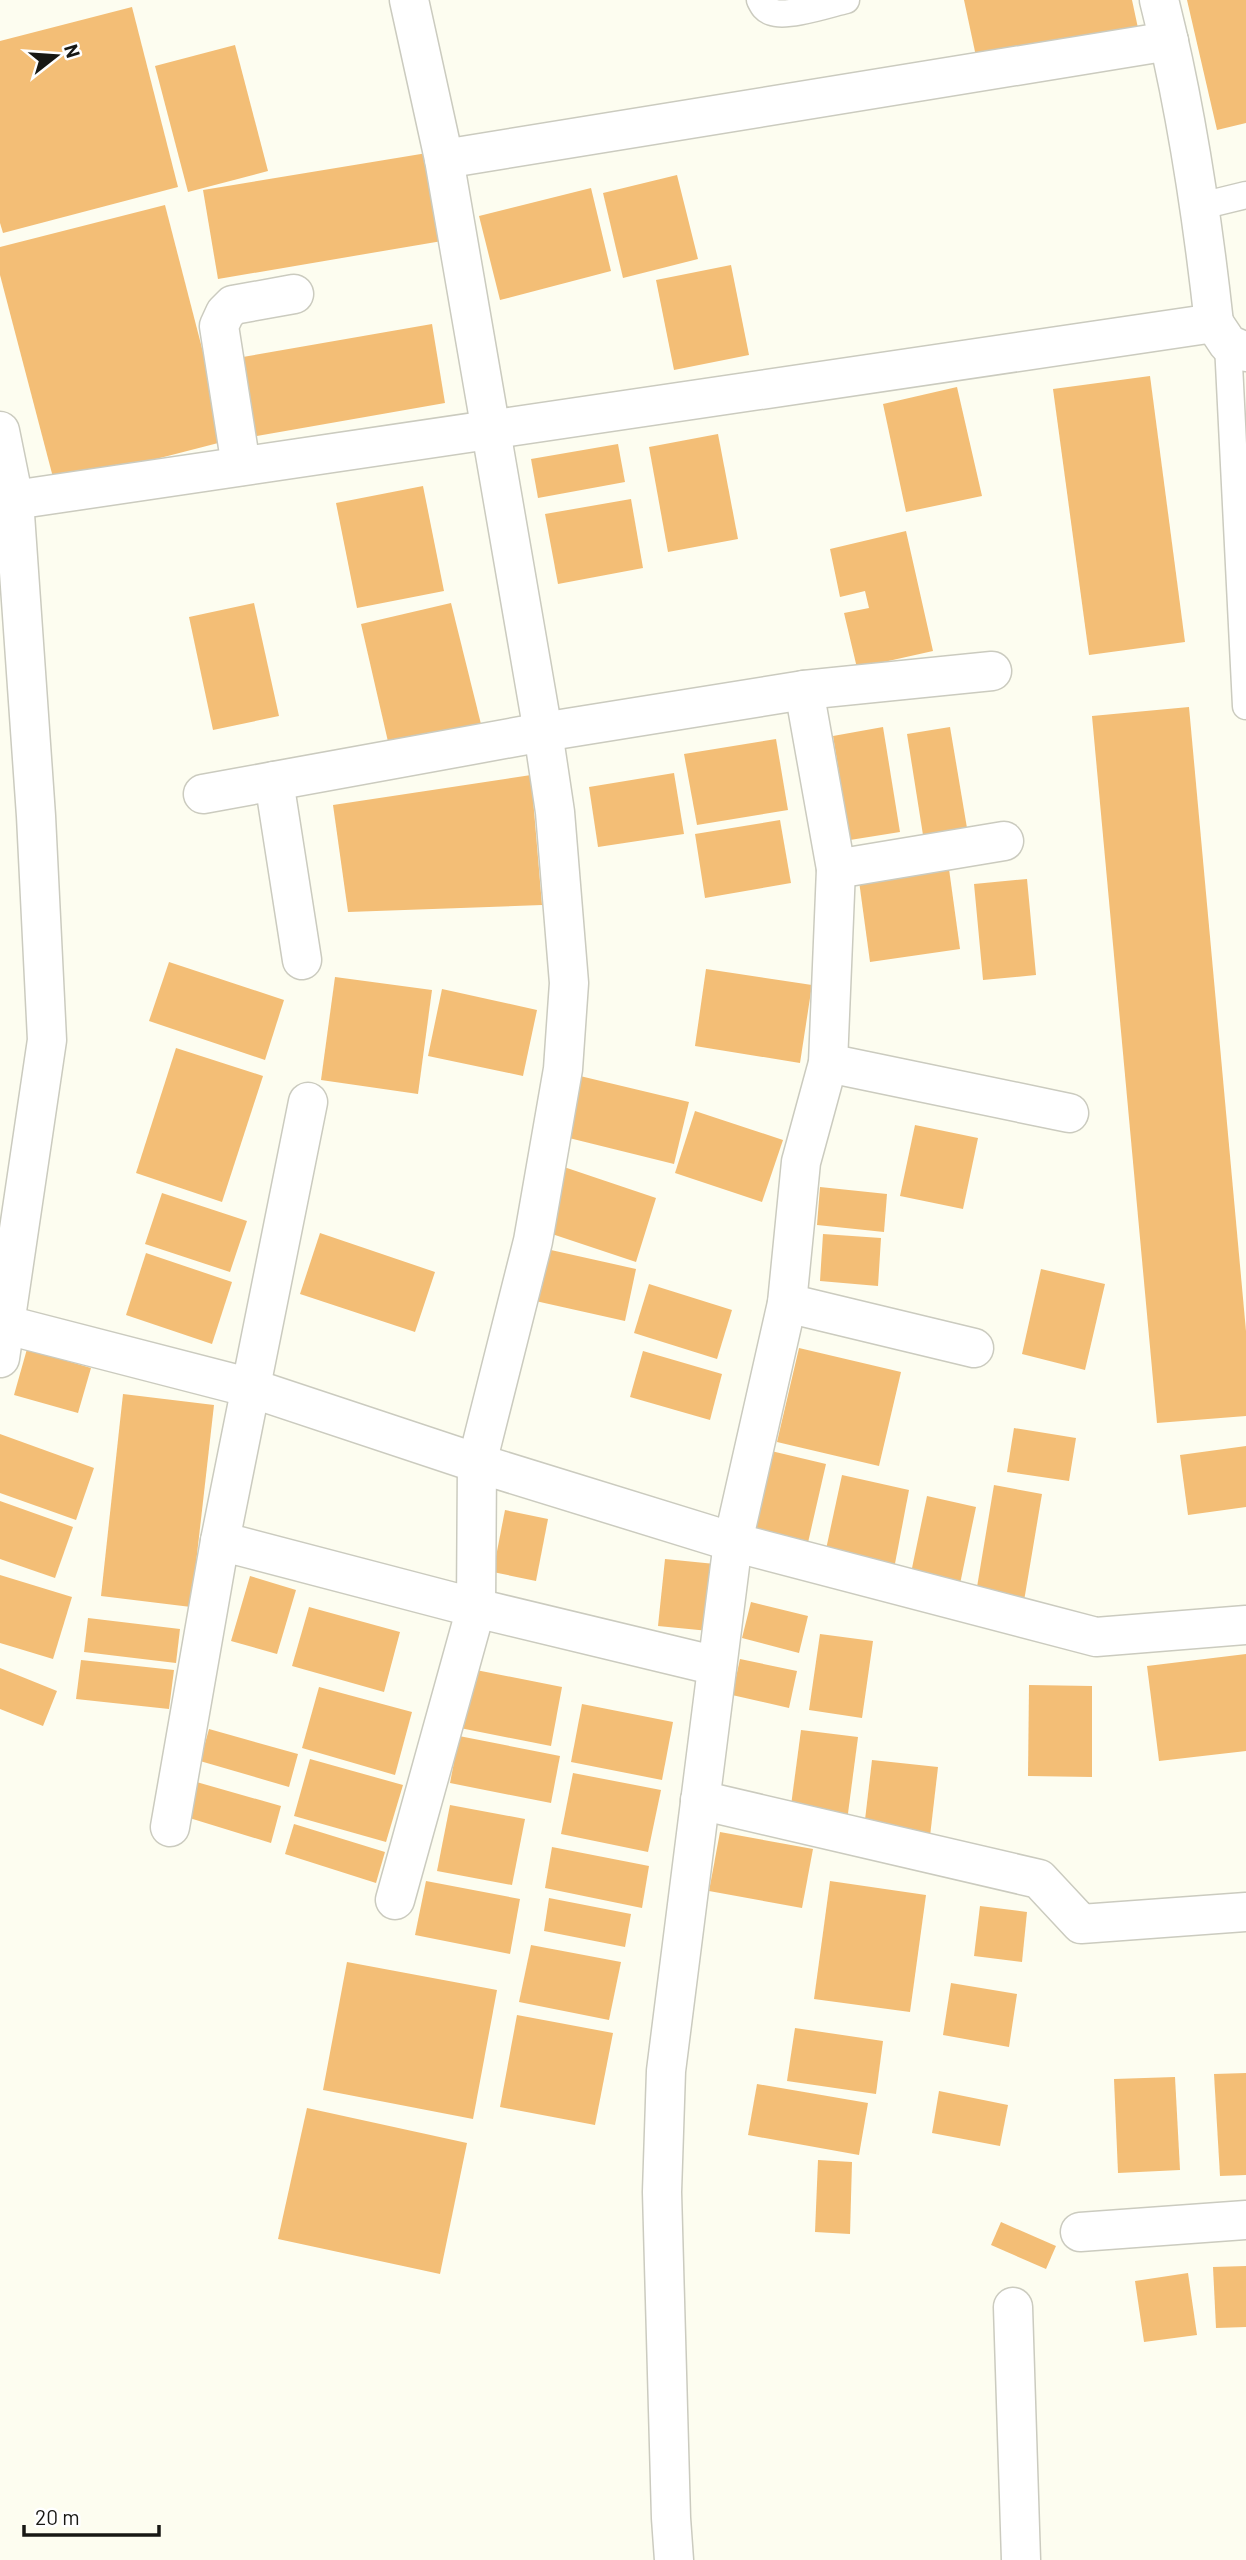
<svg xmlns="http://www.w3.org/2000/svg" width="1246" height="2560" font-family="Barlow,sans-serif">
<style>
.building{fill:#f3be76}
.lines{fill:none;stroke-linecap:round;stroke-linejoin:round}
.lane-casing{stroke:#cbcbbf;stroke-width:29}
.street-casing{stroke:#cbcbbf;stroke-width:41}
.lane{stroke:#fff;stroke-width:26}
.street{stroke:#fff;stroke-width:38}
</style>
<rect width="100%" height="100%" fill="#fdfdf0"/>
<!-- building -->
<g class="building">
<path d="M964,0H1132L1138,28L977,61Z"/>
<path d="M1187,0H1246V123L1217,130Z"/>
<path d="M132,7L178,187L3,233L0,223V41Z"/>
<path d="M235,45L268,171L188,192L155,66Z"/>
<path d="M427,153L442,241L218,279L203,190Z"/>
<path d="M677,175L698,259L623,278L603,193Z"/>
<path d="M591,188L611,271L500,300L479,216Z"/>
<path d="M165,205L226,441L55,485L0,275V247Z"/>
<path d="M731,265L749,355L674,370L656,280Z"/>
<path d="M432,324L445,403L251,437L237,358Z"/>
<path d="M1150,376L1185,642L1089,655L1053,389Z"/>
<path d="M957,387L982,496L906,512L883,404Z"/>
<path d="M718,434L738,539L668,552L649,447Z"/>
<path d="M618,444L625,482L538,498L531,459Z"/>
<path d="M423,486L444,591L357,608L336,503Z"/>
<path d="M631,499L643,568L558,584L545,514Z"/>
<path d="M906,531L933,651L857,668L844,613L869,608L865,591L840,597L830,549Z"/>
<path d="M254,603L279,716L213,730L189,617Z"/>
<path d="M451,603L481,724L389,746L361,624Z"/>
<path d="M1189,707L1246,1331V1416L1157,1423L1092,716Z"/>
<path d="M883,727L900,832L850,840L833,736Z"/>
<path d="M950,727L967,828L923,835L907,734Z"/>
<path d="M776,739L788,810L697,825L684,754Z"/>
<path d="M674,773L684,834L598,847L589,787Z"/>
<path d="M531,775L542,905L348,912L333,805Z"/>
<path d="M780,820L791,883L705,898L695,834Z"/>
<path d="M949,869L960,949L870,962L859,881Z"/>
<path d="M1027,879L1036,975L983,980L974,884Z"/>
<path d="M169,962L284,1000L265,1060L149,1021Z"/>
<path d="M706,969L812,985L800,1063L695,1046Z"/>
<path d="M335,977L432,990L418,1094L321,1080Z"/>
<path d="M442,989L537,1010L523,1076L428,1056Z"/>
<path d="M176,1048L263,1076L222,1202L136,1173Z"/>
<path d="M580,1076L689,1102L674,1164L565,1137Z"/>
<path d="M695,1111L783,1140L762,1202L675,1173Z"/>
<path d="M915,1125L978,1138L963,1209L900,1196Z"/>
<path d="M564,1167L656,1198L636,1262L543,1231Z"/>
<path d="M820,1187L887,1194L884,1232L817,1225Z"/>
<path d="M162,1193L247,1221L230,1272L145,1244Z"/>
<path d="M320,1233L435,1272L415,1332L300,1294Z"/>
<path d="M823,1234L881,1238L878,1286L820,1281Z"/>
<path d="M542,1248L636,1269L625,1321L531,1300Z"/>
<path d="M146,1253L232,1282L212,1344L126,1315Z"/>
<path d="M1041,1269L1105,1284L1085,1370L1022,1354Z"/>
<path d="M649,1284L732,1310L717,1359L634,1333Z"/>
<path d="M799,1348L901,1372L879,1466L777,1442Z"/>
<path d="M27,1349L91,1368L78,1413L14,1395Z"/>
<path d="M643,1351L722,1374L710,1420L630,1397Z"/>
<path d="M123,1394L214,1405L191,1607L101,1596Z"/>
<path d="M1014,1428L1076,1438L1069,1481L1007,1472Z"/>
<path d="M0,1434L94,1468L76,1520L0,1493Z"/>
<path d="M1246,1446V1507L1188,1515L1180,1455Z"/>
<path d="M767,1450L826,1464L807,1547L747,1532Z"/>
<path d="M842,1475L909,1490L894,1569L825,1554Z"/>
<path d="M994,1485L1042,1494L1024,1601L976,1593Z"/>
<path d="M927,1496L976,1507L960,1584L911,1573Z"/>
<path d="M0,1501L73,1527L55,1578L0,1559Z"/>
<path d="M505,1510L548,1519L536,1581L493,1572Z"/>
<path d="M665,1559L715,1564L709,1631L658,1626Z"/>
<path d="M0,1575L72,1597L53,1659L0,1643Z"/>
<path d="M250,1576L296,1590L277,1654L231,1641Z"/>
<path d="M751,1602L808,1616L799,1653L742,1638Z"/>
<path d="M309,1607L400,1632L384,1692L292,1666Z"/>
<path d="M88,1618L180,1629L176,1663L84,1652Z"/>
<path d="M820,1634L873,1641L862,1718L809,1710Z"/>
<path d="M1246,1654V1751L1159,1761L1147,1666Z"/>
<path d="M740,1659L797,1671L789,1708L732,1695Z"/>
<path d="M81,1660L174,1670L169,1709L76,1699Z"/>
<path d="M0,1668L57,1691L43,1726L0,1709Z"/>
<path d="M471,1669L562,1687L551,1746L460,1728Z"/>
<path d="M1029,1685L1092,1686V1777L1028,1776Z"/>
<path d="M319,1687L412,1712L395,1775L302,1748Z"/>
<path d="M582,1704L673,1722L662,1780L571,1762Z"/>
<path d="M209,1729L298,1754L289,1787L200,1761Z"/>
<path d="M801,1730L858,1737L847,1821L790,1813Z"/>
<path d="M459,1736L560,1756L551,1803L450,1783Z"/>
<path d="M310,1759L403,1785L386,1842L294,1816Z"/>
<path d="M872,1760L938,1767L929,1845L863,1837Z"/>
<path d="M573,1773L661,1790L648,1852L561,1834Z"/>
<path d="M193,1781L281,1806L271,1843L183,1816Z"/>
<path d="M450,1805L525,1819L512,1885L437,1871Z"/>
<path d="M294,1824L385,1852L376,1883L285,1854Z"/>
<path d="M720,1832L813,1849L802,1908L709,1891Z"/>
<path d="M552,1847L649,1866L642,1908L545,1888Z"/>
<path d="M426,1881L520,1899L510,1954L415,1935Z"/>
<path d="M830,1881L926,1895L910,2012L814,1999Z"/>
<path d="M549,1898L631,1914L625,1947L544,1931Z"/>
<path d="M980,1906L1027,1912L1022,1962L974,1956Z"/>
<path d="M531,1945L621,1962L609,2020L519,2002Z"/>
<path d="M347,1962L497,1990L473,2119L323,2090Z"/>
<path d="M951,1983L1017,1994L1009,2047L943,2035Z"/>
<path d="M517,2015L613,2033L595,2125L500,2107Z"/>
<path d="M795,2028L883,2041L876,2094L787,2081Z"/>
<path d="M1246,2073V2175L1220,2176L1214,2074Z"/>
<path d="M1175,2077L1180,2170L1118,2173L1114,2079Z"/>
<path d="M757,2084L868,2103L859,2155L748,2135Z"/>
<path d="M939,2091L1008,2105L1000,2146L932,2133Z"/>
<path d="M307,2108L467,2143L440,2274L278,2239Z"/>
<path d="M818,2160L852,2162L850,2234L815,2232Z"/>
<path d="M1001,2222L1056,2246L1046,2269L991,2245Z"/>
<path d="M1246,2266V2327L1216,2328L1213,2267Z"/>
<path d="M1188,2273L1197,2335L1144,2342L1135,2281Z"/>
</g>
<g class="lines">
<!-- lane casing -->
<g class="lane-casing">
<g id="lane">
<path d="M760,0C763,6 765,10 772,12C787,18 829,4 846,0"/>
<path d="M1201,206L1246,195"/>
<path d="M1228,344L1246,706"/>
</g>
</g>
<!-- street casing -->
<g class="street-casing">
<g id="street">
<path d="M444,159L1169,41"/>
<path d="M1214,323L1228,344L1246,352"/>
<path d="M0,431L14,500L36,816L47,1040L0,1358"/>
<path d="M241,466L219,326L225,313L233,305L294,294"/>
<path d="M14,500L1214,323C1202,214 1186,106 1159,0"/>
<path d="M274,781L302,960"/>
<path d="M203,794L543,732L804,690L992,671"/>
<path d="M836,869L1004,841"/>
<path d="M828,1063L1069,1113"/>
<path d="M787,1303L974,1348"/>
<path d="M7,1325L251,1388L477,1463L733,1542L1096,1637L1246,1625"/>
<path d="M220,1541L308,1102"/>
<path d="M700,1800L1039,1879L1081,1924L1246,1912"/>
<path d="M170,1827L220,1541L476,1608L717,1666"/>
<path d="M395,1900L476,1608L477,1463L533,1241L563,1069L569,983L555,812L543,732L444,159L409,0"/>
<path d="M1080,2232L1246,2220"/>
<path d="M1013,2307L1021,2560"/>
<path d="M674,2560L671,2518L662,2192L666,2071L733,1542L787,1303L801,1162L828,1063L836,869L804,690"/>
</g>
</g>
<!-- lane -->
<use href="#lane" class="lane"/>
<!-- street -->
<use href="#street" class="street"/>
</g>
<!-- north arrow -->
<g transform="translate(56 56) rotate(73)" stroke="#ffffff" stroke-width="5" paint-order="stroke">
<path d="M0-5L12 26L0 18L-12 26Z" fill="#181814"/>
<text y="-10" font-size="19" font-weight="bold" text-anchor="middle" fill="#181814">N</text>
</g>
<!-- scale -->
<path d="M24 2525v10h135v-10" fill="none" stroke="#181814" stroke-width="3.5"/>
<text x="35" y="2525" font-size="21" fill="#181814" stroke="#ffffff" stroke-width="5" paint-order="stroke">20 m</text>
</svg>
